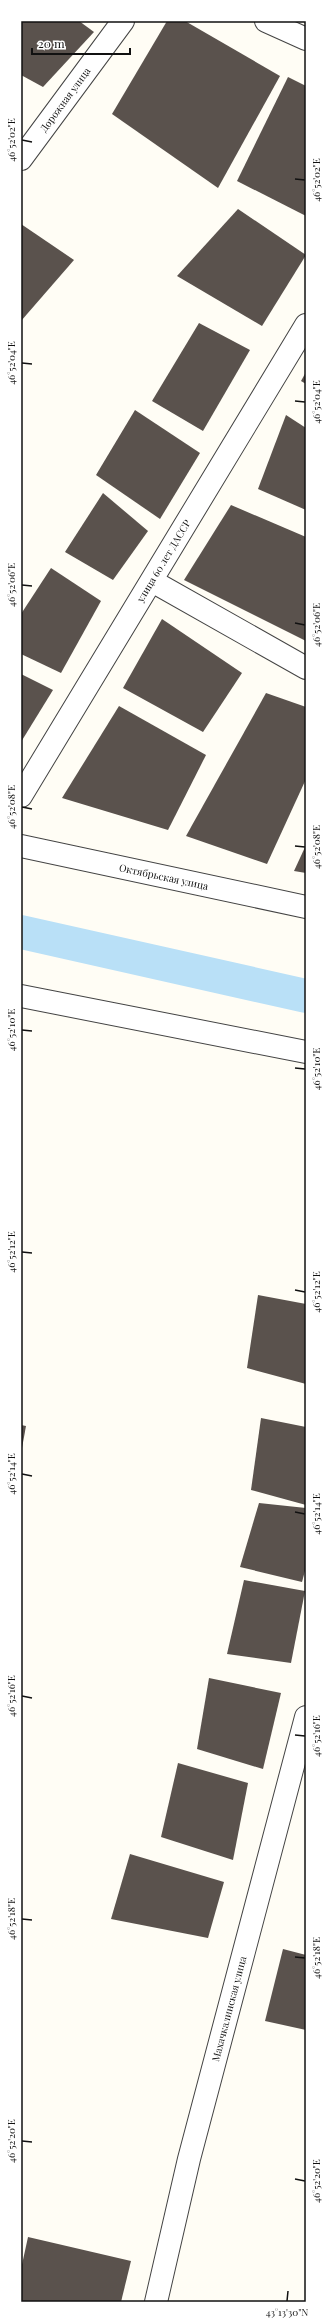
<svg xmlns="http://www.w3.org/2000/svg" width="327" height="2323" font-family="'Playfair Display',serif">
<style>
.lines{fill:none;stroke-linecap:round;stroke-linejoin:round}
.canal{stroke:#b9e0f7;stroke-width:34}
.building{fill:#5a524d}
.minor-casing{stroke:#444;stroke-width:24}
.minor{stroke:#fff;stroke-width:22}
.ticks{fill:none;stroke:#111;stroke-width:1.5}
.labels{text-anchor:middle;stroke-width:4;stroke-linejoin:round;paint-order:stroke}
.street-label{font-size:10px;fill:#111;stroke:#fff}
.neatline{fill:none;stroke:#111;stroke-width:1.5}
.ticks-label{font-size:10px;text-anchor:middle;fill:#111}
</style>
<rect width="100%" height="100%" fill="#fffdf5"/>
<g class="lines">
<!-- canal -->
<path class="canal" d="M21,932L306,996"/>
</g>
<!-- building -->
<g class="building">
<path d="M21,21H79L94,32L43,87L21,75Z"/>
<path d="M167,21H185L280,76L218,188L112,114Z"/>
<path d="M288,77L306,86V216L237,181Z"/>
<path d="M238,209L306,255L262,326L177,276Z"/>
<path d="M21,224L74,260L21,321Z"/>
<path d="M199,323L250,350L203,431L152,401Z"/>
<path d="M306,372V384L301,381Z"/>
<path d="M135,410L200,453L160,519L96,475Z"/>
<path d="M286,415L306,428V510L258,489Z"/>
<path d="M103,493L148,531L113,580L65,552Z"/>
<path d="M231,505L306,537V641L184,580Z"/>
<path d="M51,568L101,601L61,673L21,654V614Z"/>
<path d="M162,619L242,673L203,732L123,688Z"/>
<path d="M21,674L53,690L21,742Z"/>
<path d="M266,693L306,707V779L267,864L186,836Z"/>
<path d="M119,706L206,755L168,830L62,798Z"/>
<path d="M306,845V873L294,871Z"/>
<path d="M258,1295L306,1304V1384L247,1368Z"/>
<path d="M261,1418L306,1427V1505L251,1490Z"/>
<path d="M21,1425L26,1426L22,1448L21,1447Z"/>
<path d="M259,1503L306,1508V1567L302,1582L240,1567Z"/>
<path d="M244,1580L305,1591L291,1663L227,1654Z"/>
<path d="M209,1678L281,1693L263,1769L197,1749Z"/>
<path d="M178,1763L248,1783L233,1860L161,1837Z"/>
<path d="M130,1854L224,1882L208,1938L111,1919Z"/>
<path d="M283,1949L306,1955V2030L265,2021Z"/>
<path d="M28,2237L131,2261L121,2302H21V2269Z"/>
</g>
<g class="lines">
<!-- minor casing -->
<g class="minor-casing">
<g id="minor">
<path d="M266,21L306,39"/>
<path id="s1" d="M21,159L123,21"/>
<path d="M152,581L306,668"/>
<path id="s2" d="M21,796L306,325"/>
<path id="s3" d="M21,846L306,907"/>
<path d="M21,996L306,1052"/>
<path id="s4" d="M156,2302L189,2159L306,1717"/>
</g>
</g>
<!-- minor -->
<use href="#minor" class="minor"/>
</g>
<!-- ticks -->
<path class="ticks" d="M22,140L32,142M295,179L305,180M22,363L32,364M295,401L305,402M22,585L32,586M295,623L305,625M22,807L32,809M295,846L305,847M22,1030L32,1031M295,1068L305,1069M22,1252L32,1253M295,1290L305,1292M22,1474L32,1476M295,1512L305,1514M22,1696L32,1698M295,1735L305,1736M22,1919L32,1920M295,1957L305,1958M22,2141L32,2142M295,2179L305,2181M287,2301L288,2291"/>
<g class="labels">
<!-- street labels -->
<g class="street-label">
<text dy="4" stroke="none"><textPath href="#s1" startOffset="74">Дорожная улица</textPath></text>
<text dy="4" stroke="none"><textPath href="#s2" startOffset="275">улица 60 лет ДАССР</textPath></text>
<text dy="4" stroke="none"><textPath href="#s3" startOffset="146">Октябрьская улица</textPath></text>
<text dy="4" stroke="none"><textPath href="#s4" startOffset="302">Махачкалинская улица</textPath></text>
</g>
</g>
<!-- border -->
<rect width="327" height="2323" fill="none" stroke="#ffffff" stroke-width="44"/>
<!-- scale -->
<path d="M32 48v6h98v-6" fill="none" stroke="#111111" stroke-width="2"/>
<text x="38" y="48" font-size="12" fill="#111111" stroke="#ffffff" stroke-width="3" paint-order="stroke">20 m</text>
<rect x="22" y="22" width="283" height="2279" class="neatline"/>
<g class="ticks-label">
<text transform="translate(11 140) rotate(-90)" y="4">46°52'02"E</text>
<text transform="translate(316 180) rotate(-90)" y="4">46°52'02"E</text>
<text transform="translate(11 363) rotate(-90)" y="4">46°52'04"E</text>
<text transform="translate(316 402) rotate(-90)" y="4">46°52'04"E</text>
<text transform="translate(11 585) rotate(-90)" y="4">46°52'06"E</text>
<text transform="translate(316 625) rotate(-90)" y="4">46°52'06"E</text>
<text transform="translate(11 807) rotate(-90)" y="4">46°52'08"E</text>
<text transform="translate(316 847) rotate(-90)" y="4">46°52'08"E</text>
<text transform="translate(11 1030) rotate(-90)" y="4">46°52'10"E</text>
<text transform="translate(316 1069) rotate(-90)" y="4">46°52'10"E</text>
<text transform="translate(11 1252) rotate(-90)" y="4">46°52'12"E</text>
<text transform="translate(316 1292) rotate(-90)" y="4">46°52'12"E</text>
<text transform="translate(11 1474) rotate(-90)" y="4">46°52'14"E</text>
<text transform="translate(316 1514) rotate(-90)" y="4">46°52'14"E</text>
<text transform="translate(11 1696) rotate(-90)" y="4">46°52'16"E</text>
<text transform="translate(316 1736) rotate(-90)" y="4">46°52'16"E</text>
<text transform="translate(11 1919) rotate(-90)" y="4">46°52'18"E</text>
<text transform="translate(316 1958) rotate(-90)" y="4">46°52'18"E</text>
<text transform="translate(11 2141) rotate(-90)" y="4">46°52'20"E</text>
<text transform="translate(316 2181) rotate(-90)" y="4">46°52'20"E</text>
<text x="287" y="2316">43°13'30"N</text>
</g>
</svg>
